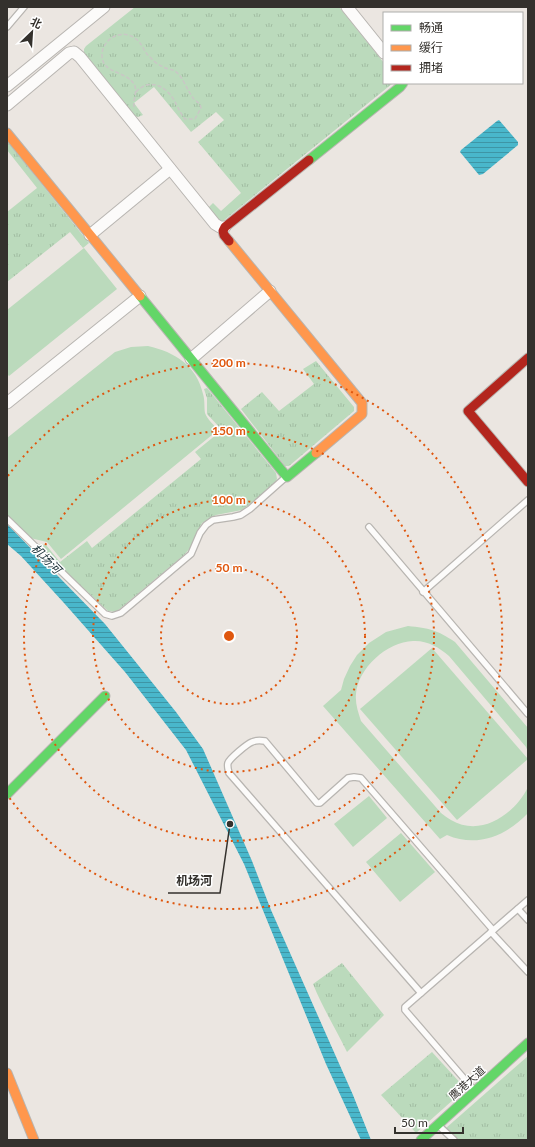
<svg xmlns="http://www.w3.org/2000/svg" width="535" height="1147" font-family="Lato,'Noto Sans SC',sans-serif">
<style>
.grass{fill:url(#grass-tufts)}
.pitch{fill:#bbdabc}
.water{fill:url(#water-rules)}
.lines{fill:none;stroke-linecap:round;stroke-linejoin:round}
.lane-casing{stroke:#b8b5b1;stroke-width:8}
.street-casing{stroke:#b8b5b1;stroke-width:13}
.fast-casing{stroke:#b8b5b1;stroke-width:11}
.slow-casing{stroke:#b8b5b1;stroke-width:11}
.jam-casing{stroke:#b8b5b1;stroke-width:11}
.path{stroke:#c9c7c5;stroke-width:1.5;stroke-dasharray:4 2;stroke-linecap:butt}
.lane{stroke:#fcfbfa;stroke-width:5.5}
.street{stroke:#fcfbfa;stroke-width:11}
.fast{stroke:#63d668;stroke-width:9}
.slow{stroke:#ff974d;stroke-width:9}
.jam{stroke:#b3261e;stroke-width:9}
.ring{fill:none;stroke:#df570e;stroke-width:2;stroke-dasharray:2 4}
.labels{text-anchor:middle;stroke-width:3;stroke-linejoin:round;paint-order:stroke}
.street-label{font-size:11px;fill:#34312d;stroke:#fff}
.water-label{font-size:12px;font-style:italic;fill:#1a3036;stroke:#fff}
.centre{fill:#df570e;stroke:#fff;stroke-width:2}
.ring-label{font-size:12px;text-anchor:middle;font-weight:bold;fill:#df570e;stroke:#fff;stroke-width:3;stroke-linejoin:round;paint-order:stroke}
.leader{fill:none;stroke:#34312d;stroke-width:1.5}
.callout-dot{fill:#34312d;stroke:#fff;stroke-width:1.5}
.callout-label{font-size:12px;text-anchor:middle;font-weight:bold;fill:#34312d;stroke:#fff;stroke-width:3;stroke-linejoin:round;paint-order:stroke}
</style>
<defs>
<pattern id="grass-tufts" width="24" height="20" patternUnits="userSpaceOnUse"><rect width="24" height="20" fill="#bbdabc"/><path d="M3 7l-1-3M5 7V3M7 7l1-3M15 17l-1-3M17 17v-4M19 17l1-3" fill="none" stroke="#a1bca2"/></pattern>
<pattern id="water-rules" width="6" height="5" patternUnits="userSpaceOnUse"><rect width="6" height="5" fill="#49b7cb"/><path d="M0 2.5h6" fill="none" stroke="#3e95a5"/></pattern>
</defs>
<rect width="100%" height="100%" fill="#ebe6e1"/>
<!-- grass -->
<g class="grass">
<path d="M135,7H339L384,63V83H393L223,221C214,219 212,215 209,207L213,203L221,211L241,193L198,142L224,120L216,112L191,132L154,87L134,103L143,115L138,117L132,115L84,54V49L86,46Z"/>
<path d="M7,141L89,243L83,248L70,232L7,282V212L37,188L7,150Z"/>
<path d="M316,361L354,407V411L289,466H285L241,409L262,392L279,411L314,384L303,369Z"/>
<path d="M207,388L276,473L277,479L274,485L242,510L216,515L202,523L196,534L191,547L184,555L116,612L108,611L36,544L46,545L60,562L87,541L92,548L201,459L195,452L222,430L207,414V398L204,389Z"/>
<path d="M342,963L384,1015L347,1052C336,1029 322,1007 313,984Z"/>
<path d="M432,1052L464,1087L463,1091L416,1133L381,1095Z"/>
<path d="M528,1056V1138L526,1140H458L446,1128Z"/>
</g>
<!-- pitch -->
<g class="pitch">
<path d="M84,248L117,289L9,376L7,374V310Z"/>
<path d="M148,346C175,352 197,366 203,394C205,400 204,407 205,413C207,419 214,425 218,430L61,559L47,542L30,538L7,518V438L115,352L131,347Z"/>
<path d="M408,626C429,628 437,630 455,642L528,728V752L526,747L449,656C439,647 426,640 413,641C387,642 358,668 356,694C355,703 358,712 361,721L441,813C444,815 447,818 451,820C481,838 515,814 528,787V813C506,836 477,848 447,835L440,839L323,706L341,690L344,679L350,666L357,655L369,643L386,632Z"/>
<path d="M432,648L528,759L457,820L360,709Z"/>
<path d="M369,796L387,818L353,847L334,824Z"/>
<path d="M401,833L435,872L400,902L366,862Z"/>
</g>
<!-- water -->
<g class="water">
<path d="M499,120L518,142V145L483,174L479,175L460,152L461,150L497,121Z"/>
<path d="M7,524L105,624L176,712L203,749L252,861L271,910L353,1095L371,1140H361L326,1064L244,864L186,750L125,672L64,603L21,556L7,544Z"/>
</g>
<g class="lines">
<!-- lane casing -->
<g class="lane-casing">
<g id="lane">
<path d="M7,27L24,7"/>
<path d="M7,519L105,614L112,616L121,613L191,554L200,533L206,525L213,520L233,517L241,515L250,509L286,477"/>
<path d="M369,527L528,714"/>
<path d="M423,592L528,500"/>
<path d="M518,909L528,920"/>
<path d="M491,932L528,972"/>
<path d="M421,993L229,773C228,769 227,766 228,763C230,758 247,744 252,742C256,740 260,740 265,741L317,803H320L348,778L354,777L361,778L493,930"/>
<path d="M474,1090L405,1010V1007L528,900"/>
<path d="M438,1125L454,1140"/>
</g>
</g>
<!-- street casing -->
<g class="street-casing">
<g id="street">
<path d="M347,7L384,53"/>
<path d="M7,86L104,7"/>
<path d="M7,105L69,53L74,52L80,57L215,224L220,227H225"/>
<path d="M90,235L170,169"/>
<path d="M191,359L270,291"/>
<path d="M7,403L140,296"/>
</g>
</g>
<!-- fast casing -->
<g class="fast-casing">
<g id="fast">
<path d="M309,160L400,87L403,83"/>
<path d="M140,296L287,477L316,453"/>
<path d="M7,794L105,696"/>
<path d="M421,1140L528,1043"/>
</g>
</g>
<!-- slow casing -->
<g class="slow-casing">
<g id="slow">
<path d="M7,133L140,296"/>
<path d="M229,241L362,403V414L316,453"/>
<path d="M7,1073L34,1140"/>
</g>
</g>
<!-- jam casing -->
<g class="jam-casing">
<g id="jam">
<path d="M229,241L224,235L223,231L225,227L309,160"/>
<path d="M528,358L468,411L528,482"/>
</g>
</g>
<!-- path -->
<path class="path" d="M134,107C133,100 137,93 135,86C128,70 101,75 102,54C103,38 123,28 136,39C143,44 144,53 151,58C154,62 159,65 163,67C167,69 171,69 175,71C183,76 187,91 194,99C197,102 200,103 201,108L195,119H185C180,113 178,107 174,100C165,85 149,78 136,92"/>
<!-- lane -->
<use href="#lane" class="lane"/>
<!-- street -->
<use href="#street" class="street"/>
<!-- fast -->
<use href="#fast" class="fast"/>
<!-- slow -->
<use href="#slow" class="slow"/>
<!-- jam -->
<use href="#jam" class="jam"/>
</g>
<!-- distance rings -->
<g class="ring">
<circle cx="229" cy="636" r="68"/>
<circle cx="229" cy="636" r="136"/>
<circle cx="229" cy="636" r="205"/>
<path d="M8 476A273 273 0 1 1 8 796"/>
</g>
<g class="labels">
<!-- street labels -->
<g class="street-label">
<text transform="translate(467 1083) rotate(-42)" y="4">鹰港大道</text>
</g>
<!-- water labels -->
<g class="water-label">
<text transform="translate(46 559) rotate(45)" y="4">机场河</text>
</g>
</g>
<circle cx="229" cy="636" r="6" class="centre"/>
<g class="ring-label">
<text x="229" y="367">200 m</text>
<text x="229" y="435">150 m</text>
<text x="229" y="504">100 m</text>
<text x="229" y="572">50 m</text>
</g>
<!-- callouts -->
<path class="leader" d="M230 824L220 893H168"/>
<circle class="callout-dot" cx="230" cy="824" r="4"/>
<g class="callout-label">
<text x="194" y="885">机场河</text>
</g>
<!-- border -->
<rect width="535" height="1147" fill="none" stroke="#34312d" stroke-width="16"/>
<!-- legend -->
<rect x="383" y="12" width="140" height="72" fill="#ffffff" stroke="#aeadab"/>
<rect x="391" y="25" width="20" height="6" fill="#63d668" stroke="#aeadab"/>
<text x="419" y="32" font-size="12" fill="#34312d">畅通</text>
<rect x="391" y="45" width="20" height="6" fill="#ff974d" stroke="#aeadab"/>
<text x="419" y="52" font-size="12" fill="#34312d">缓行</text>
<rect x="391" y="65" width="20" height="6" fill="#b3261e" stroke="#aeadab"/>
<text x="419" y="72" font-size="12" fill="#34312d">拥堵</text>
<!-- north arrow -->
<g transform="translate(32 32) rotate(25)" stroke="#ffffff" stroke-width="3" paint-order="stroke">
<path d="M0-3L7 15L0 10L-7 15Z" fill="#34312d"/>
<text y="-6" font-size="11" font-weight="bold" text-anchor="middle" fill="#34312d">北</text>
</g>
<!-- scale -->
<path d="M395 1127v6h68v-6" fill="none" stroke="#34312d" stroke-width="2"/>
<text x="401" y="1127" font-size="12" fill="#34312d" stroke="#ffffff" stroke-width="3" paint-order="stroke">50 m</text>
</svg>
